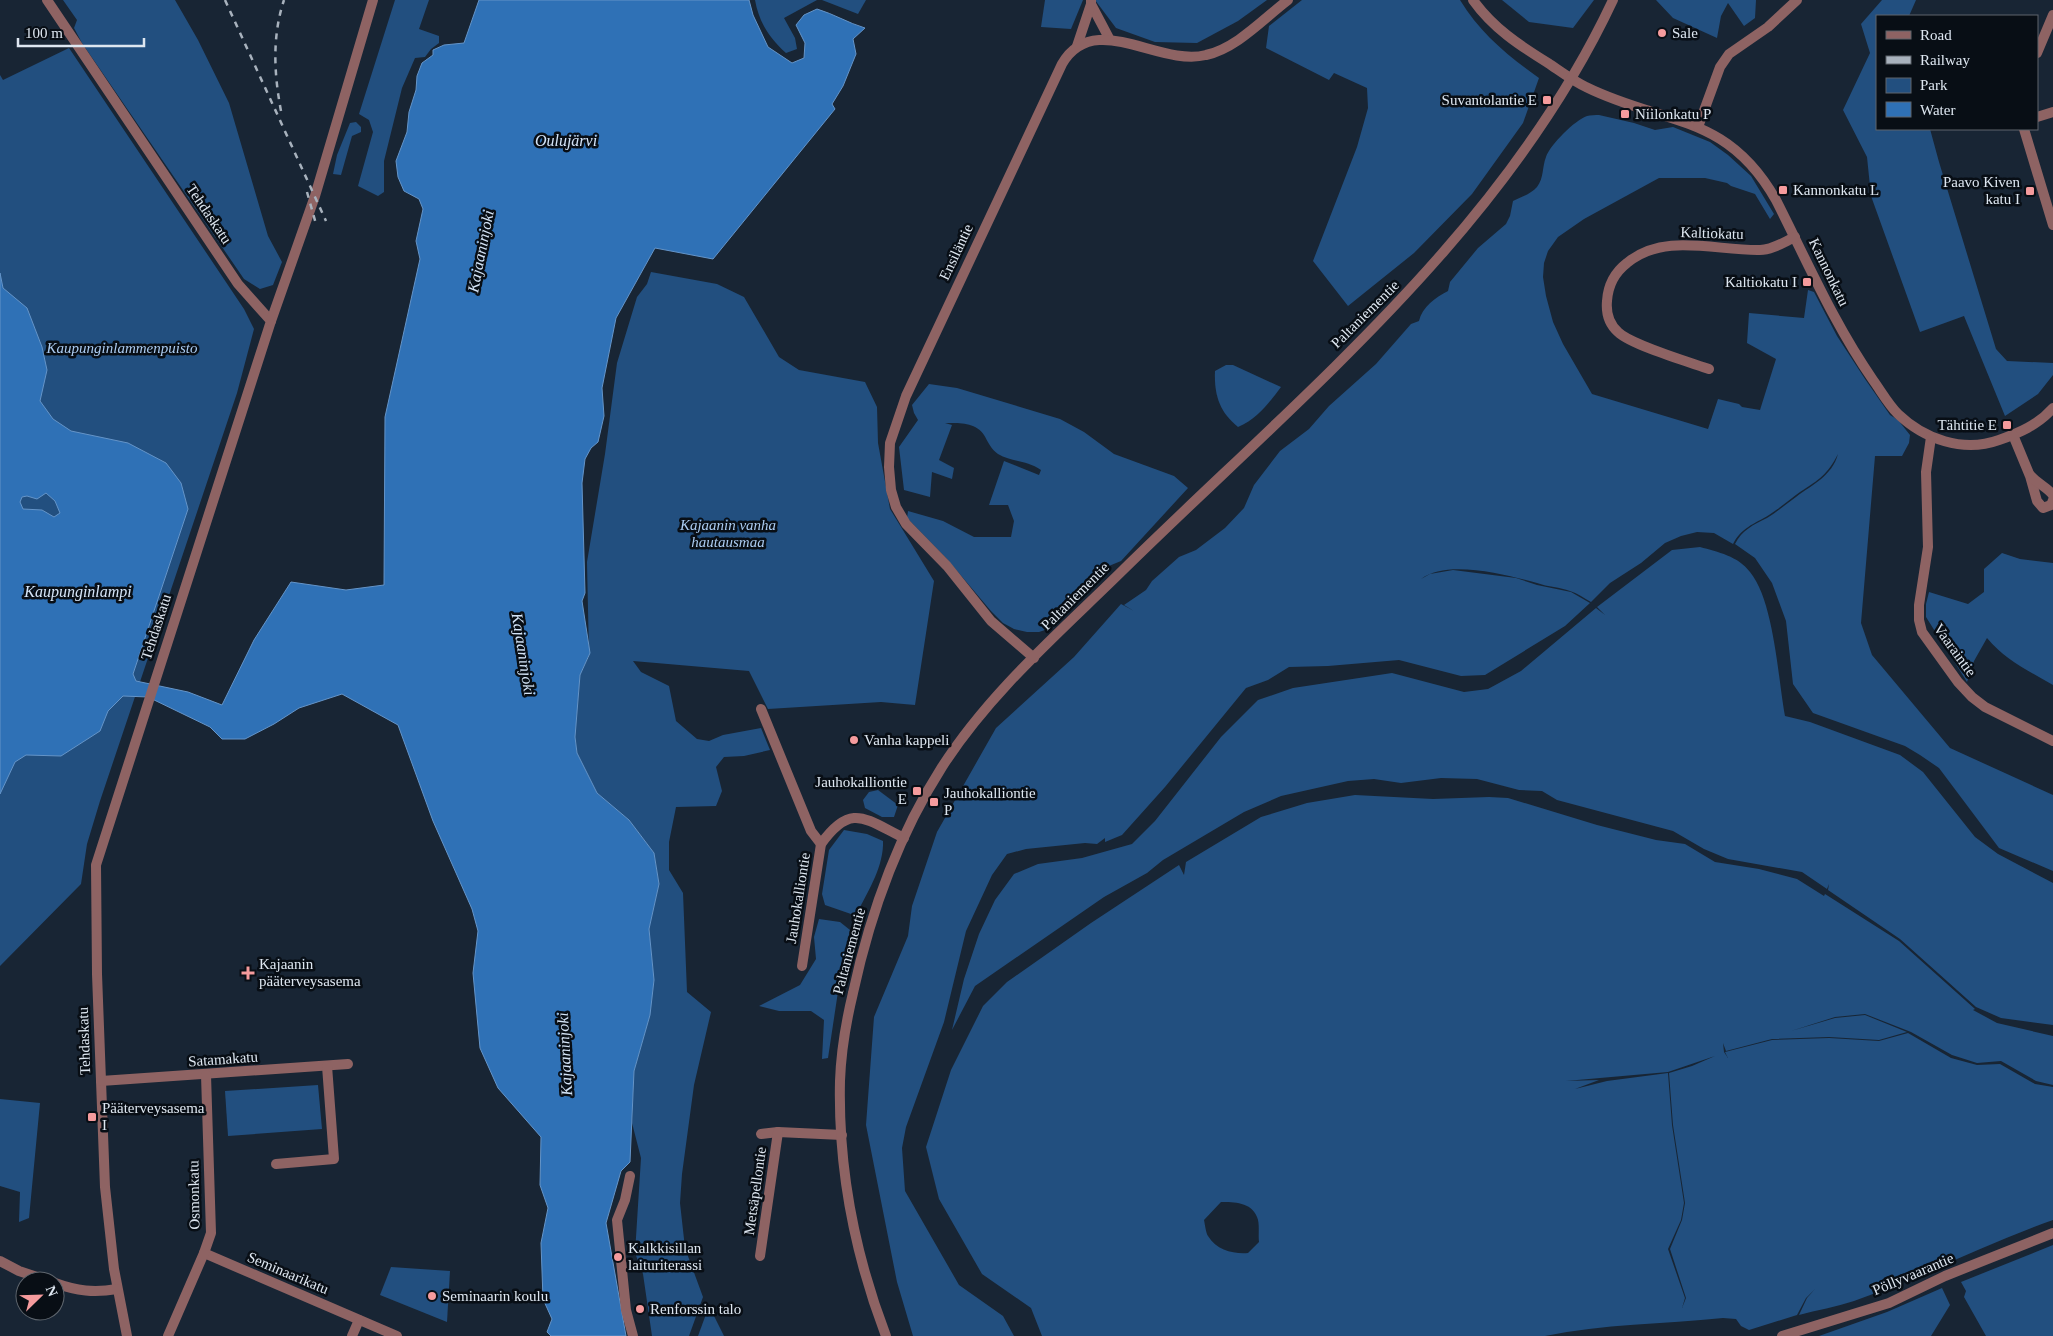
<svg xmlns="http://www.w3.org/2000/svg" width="2053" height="1336" font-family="'Times New Roman',serif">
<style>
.green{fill:#224f7f;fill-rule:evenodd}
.water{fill:#2f71b6;stroke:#6494c8;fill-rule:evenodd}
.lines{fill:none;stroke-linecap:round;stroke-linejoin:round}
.minor{stroke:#8e6363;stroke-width:10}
.rail{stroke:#a8b2bd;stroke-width:2.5;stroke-dasharray:6 6;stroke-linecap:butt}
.poi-dot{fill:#f59b9d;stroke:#080e15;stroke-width:2}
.labels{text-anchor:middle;stroke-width:5;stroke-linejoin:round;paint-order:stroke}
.poi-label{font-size:15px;fill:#dee7f1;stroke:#080e15;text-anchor:start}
.street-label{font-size:15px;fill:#dee7f1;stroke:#080e15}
.park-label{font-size:15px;font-style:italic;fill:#abcbf0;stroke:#080e15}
.water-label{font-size:16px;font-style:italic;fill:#d5e5f8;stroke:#080e15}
</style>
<rect width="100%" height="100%" fill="#182534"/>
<!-- green -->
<g class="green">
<path d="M63,0H175L198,40L229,103L268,236L282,262L273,285L260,289L244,279L82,43L74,28L77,20Z"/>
<path d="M395,0H429L419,29L439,36V43L431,49L425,57L415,58L402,88L384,161V192L378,196L358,186L373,132L369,120L359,114Z"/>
<path d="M755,0H817L784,18L795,38L797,49L786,53C769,38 759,22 755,0Z"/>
<path d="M822,0H866L858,14Z"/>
<path d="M1045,0H1083L1071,29L1041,27Z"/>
<path d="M1095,0H1267L1238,21L1197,43L1155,42L1116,28Z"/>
<path d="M1302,0H1460C1480,33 1508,56 1539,78L1523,123L1472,194L1414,253L1348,306L1313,261L1357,147L1368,108L1367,88L1334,73L1329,80L1266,48L1269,26Z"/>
<path d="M1502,0H1594L1573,28L1529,22Z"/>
<path d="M1656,0H1756L1755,18L1744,26L1728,3L1721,16L1717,38L1673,18Z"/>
<path d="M1882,0H1916L1909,16H1877V129H1930L1939,162L1996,349L2007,361L2053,363V375L2038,394L2005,416L1964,316L1920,332L1871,196L1867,157L1843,110L1870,53L1861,24Z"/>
<path d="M69,48L244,309L254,329L237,393L100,801L87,844L81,884L0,966V75L3,80Z"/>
<path d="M1599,115L1634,123L1655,130L1673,127L1710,142L1728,155L1751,176L1774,214L1770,219L1755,194L1731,186L1727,183L1705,178H1659L1584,219L1558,237L1548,251L1544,263L1543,277L1546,296L1553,322L1563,344L1592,394L1708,429L1718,399L1739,404L1742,407L1760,410L1776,359L1747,343L1749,313L1804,318L1808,290L1814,292L1837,336L1865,379L1890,415L1898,420L1910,435L1909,443L1902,456H1875L1861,623L1872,655L1950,748L2053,795V871L1999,848L1939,768L1920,755L1905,746L1813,713L1793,684L1786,621L1772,583L1755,558L1735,544C1742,530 1753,525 1767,518C1777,512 1786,504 1796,497C1813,484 1832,476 1838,454C1827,475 1820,479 1800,492C1790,499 1780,508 1769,515C1754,524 1741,528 1733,544L1714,533L1697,532L1681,536L1665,543L1641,563L1610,583L1591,602C1584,598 1577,593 1570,591C1560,587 1548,587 1537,583C1507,575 1447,559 1421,579L1430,574L1453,570L1516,578L1537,585L1571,592L1590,603L1565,626L1485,675L1461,676L1399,660L1328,666L1289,667L1268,680L1246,688L1165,787L1122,835L1105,842V838L1097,844L1085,843L1026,849L1007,854L992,875L966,931L944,1022L906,1127L902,1148L905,1191L959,1285L1003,1316L1014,1336H913L897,1282L866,1125L874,1017L908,936L912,906L937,832L996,728L1074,657L1121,604L1134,611L1124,605L1146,590L1152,581L1179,557L1196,550L1225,528L1244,508L1254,485L1280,451L1309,429L1329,406L1376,364L1411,324L1419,321C1422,307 1436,297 1448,291L1450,282L1478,248L1506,224L1510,216L1513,201C1521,197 1531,194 1537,187C1544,178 1542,167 1546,157C1550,145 1575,120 1587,116C1590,115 1596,115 1599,115Z"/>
<path d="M356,122L361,127V132L352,136L341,175L333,174L337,155L350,123Z"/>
<path d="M651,272L717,284L744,297L779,357L799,370L865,382L877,407L878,443L890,509L934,581L915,705L881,702L768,709L749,671L633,661L641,672L669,686L676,721L697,739L709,741L723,735L761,728L770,750L744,756L724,757L716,767L722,791L716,806L676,807L669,842V870L683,893L687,992L711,1012L694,1085L682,1174L680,1203L685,1248L703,1297L689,1336H652L643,1274L635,1253L641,1158L632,1123L634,1071L650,1015L654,980L649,929L659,884L654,853L629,820L597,793L577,753L575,737L580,675L589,656L587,562L605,454L617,363L637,297L647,284Z"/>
<path d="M1226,365H1233L1281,387C1269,403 1257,419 1238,427C1219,412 1214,394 1215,371Z"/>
<path d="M929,384L957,388L1060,419L1084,432L1114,454L1174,476L1188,488L1121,561L1104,568L1091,578L1080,591L1069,610L1051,628L1039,632H1027L1014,629L1003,623L991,611L947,559L907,518L908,511L943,521L974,537H1011L1014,521L1008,505H989L1004,461L1039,475L1041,470C1026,460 1011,462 998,454C991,449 988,442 984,435C976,422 958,423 945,423L952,425L939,460L954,468L952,479L932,472L930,497L904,490L899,447L918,420L914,413L912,405Z"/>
<path d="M1700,547C1718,552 1738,556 1750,572C1774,601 1778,678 1785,716L1810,722L1900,755L1923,772L1975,837L1998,854L2053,883V1025L2001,1018L1976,1007L1900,939L1828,890L1829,884L1827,889L1802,872L1728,859L1704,849L1673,831L1557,800L1542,791L1519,790L1477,779L1441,778L1401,783L1374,779L1348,781L1281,796L1244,812L1163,860L1147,873L1104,897L975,986L952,1030L964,979L979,934L995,900L1014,874L1038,864L1082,858L1132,844L1155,821L1221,737L1258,700L1293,688L1392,673L1464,692L1488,689L1521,671L1596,608L1605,615L1597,607L1672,550Z"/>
<path d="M2002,553L2020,559L2053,563V685C2029,671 2005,660 1987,638L1974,661L1967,682L1926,617V604L1929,592L1968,604L1984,592V569Z"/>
<path d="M878,790L898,805L894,817H882L865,808L863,800L869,792Z"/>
<path d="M1355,795L1433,799L1489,797L1508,798L1597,825L1656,840L1685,844L1715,862L1759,869L1797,879L1824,896L1825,894L1899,941L1975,1009L1973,1010L1997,1023L2053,1036V1085L2036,1081L2001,1061L1977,1063L1952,1055L1911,1032L1865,1014L1835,1017L1791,1031L1835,1018L1865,1015L1907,1032L1879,1040L1829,1037L1772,1039L1726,1051L1723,1043L1724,1052L1728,1058L1725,1052L1772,1040L1829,1038L1879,1041L1908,1033L1951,1058L1977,1065L2000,1064L2035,1084L2053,1087V1220C1985,1244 1922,1277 1854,1301C1836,1307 1817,1310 1799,1315L1807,1298L1815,1289L1806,1298L1797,1315L1749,1330L1741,1326L1736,1319L1723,1318C1664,1324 1603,1324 1545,1336H1042L1031,1308L982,1274L939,1199L926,1147L951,1070L983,1006L1007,982L1091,923L1179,865L1184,875L1186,862L1261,817L1307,803ZM1715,1056L1692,1066L1669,1073L1673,1125L1685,1203L1682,1220L1670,1249L1686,1298L1682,1308L1685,1298L1668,1249L1681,1220L1684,1203L1672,1125L1668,1073L1607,1081L1575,1089L1599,1080L1566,1081L1668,1072ZM1221,1202C1234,1202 1251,1202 1257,1217C1260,1223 1258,1235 1259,1242L1248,1253C1234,1254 1217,1251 1208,1236C1206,1233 1205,1225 1204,1220Z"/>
<path d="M844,830L867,834L883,841C884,865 869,890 858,911L851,914L825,905L822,894L829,850Z"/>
<path d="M819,919L840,922L850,930L839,985L828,1058L822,1059L824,1020L811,1011H779L759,1006L800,985L816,959L814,937Z"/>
<path d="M318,1085L322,1129L228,1136L225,1091Z"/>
<path d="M0,1099L40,1103L29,1218L19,1222L20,1192L0,1186Z"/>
<path d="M2053,1245V1336H1986L1964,1297L1966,1291L1961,1282Z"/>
<path d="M391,1267L450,1271L447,1322L380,1295Z"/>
<path d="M1942,1288L1950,1305L1931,1336H1819L1887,1312Z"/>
<path d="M709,1306L724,1336H698Z"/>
</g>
<!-- water -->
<path class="water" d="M479,0H749L753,15L768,47L792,63L804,58L805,43L796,25L804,15L817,9C834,14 848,23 865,28L853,39L856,54L843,86L832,104L835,109L713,259L655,248L616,318L602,388L604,416L598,442L591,448L585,459L582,483L585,593L582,601L590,653L580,675L575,737L577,753L597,793L629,820L654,853L659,884L649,929L654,980L650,1015L634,1071L630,1162L621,1171L606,1223L626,1336H551L547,1332L552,1319L543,1299L541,1243L548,1208L540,1185L541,1137L498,1088L480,1048L473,973L478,931L472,909L433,821L398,725L342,694L299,708L274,724L245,739H222L210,727L148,697L123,696L108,711L100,731L61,756L26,755L15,762L0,794V273L3,288L27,308L42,347L47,370L40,401L53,419L71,431L128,443L166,463L181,483L188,509L133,674L136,681L188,692L222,705L254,640L291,582L346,590L384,585L385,417L420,259L416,241L423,209L419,199L404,191L398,177L396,161L407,132L409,112L416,90L417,76L422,63L433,55V50L444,45L464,43ZM46,493L55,501L60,513L54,517L42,510L23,509L20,502L22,497L27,496L37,499Z"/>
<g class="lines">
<!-- minor -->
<g class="minor">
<path d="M47,0L238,284L271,321L96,865L97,974L105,1187L114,1269L127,1336"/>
<path d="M1091,0V4L1110,40"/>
<path d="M1473,0C1493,28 1519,45 1548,63C1560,71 1573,81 1586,87C1665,126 1726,112 1776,200C1807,261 1834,324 1873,380C1881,391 1888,404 1898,414C1924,439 1963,453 1999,440C2019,433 2038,425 2053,408"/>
<path d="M1077,46L1091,4"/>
<path d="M2037,53L2053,15"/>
<path d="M2037,117L2053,112"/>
<path d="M1698,127L1720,67L1729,54L1768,27L1797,0"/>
<path d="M2024,129L2053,225"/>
<path d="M271,321L315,196L373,0"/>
<path d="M1709,369C1689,362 1631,345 1618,332C1609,324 1606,312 1607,301C1608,285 1614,273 1627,263C1664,232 1716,251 1760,250C1772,250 1784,242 1795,237"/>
<path d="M2013,435L2030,476L2037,501L2043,508L2051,505L2053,500"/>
<path d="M1931,437L1926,472L1928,547L1919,605V620L1922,632L1958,682L1972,697L1985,707L2053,741"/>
<path d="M2031,476C2037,483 2048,488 2053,495"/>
<path d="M1034,658L991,621L947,566L906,524L896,507L891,490L889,467L890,443L906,396L1062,64C1094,9 1158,67 1206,55C1237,48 1263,19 1288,0"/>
<path d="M761,709L811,831L821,844"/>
<path d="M802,966L821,844C851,802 865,819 904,838"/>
<path d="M101,1081L348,1064"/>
<path d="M761,1134L778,1132L842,1135"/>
<path d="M276,1164L334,1159L327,1066"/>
<path d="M630,1176L625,1200L617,1220L626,1310L633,1336"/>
<path d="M204,1253L397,1336"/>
<path d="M760,1256L778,1132"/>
<path d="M0,1261L19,1271L49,1281"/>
<path d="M55,1283C77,1291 94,1293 117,1289"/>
<path d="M168,1336L204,1253L211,1233L206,1075"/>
<path d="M352,1336L359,1320"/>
<path d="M886,1336C855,1255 838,1168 840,1081C841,1052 846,1022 853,993C870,914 898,836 942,767C990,692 1060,632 1123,570C1301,395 1505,231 1613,0"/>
<path d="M1782,1336L1889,1303L1945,1276L2053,1233"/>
</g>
<!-- rail -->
<g class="rail">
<path d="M225,0L326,221"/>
<path d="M281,111C274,74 272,36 284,0"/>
<path d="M307,192L316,224"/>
</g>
</g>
<!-- markers -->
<g class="poi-dot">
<circle cx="1662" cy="33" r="5"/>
<rect x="1542" y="95" width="10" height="10" rx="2.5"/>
<rect x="1620" y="109" width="10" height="10" rx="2.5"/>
<rect x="1778" y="185" width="10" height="10" rx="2.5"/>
<rect x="2025" y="186" width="10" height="10" rx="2.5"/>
<rect x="1802" y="277" width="10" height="10" rx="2.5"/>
<rect x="2002" y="420" width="10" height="10" rx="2.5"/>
<circle cx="854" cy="740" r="5"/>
<rect x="912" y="786" width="10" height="10" rx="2.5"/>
<rect x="929" y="797" width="10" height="10" rx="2.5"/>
<path d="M245.5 965.5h5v5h5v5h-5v5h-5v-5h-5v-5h5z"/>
<rect x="87" y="1112" width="10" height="10" rx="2.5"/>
<circle cx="618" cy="1257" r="5"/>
<circle cx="432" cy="1296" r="5"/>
<circle cx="640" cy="1309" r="5"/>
</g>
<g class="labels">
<!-- poi labels -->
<g class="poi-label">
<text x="1672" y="38">Sale</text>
<text x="1537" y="105" text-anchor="end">Suvantolantie E</text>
<text x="1635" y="119">Niilonkatu P</text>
<text x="2020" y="187" text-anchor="end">Paavo Kiven<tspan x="2020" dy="17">katu I</tspan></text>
<text x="1793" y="195">Kannonkatu L</text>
<text x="1797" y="287" text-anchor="end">Kaltiokatu I</text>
<text x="1997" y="430" text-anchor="end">Tähtitie E</text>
<text x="864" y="745">Vanha kappeli</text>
<text x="907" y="787" text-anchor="end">Jauhokalliontie<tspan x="907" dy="17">E</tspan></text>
<text x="944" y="798">Jauhokalliontie<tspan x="944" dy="17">P</tspan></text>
<text x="259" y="969">Kajaanin<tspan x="259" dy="17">pääterveysasema</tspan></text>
<text x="102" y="1113">Pääterveysasema<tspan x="102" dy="17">I</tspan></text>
<text x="628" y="1253">Kalkkisillan<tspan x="628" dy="17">laituriterassi</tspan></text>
<text x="442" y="1301">Seminaarin koulu</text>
<text x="650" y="1314">Renforssin talo</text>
</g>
<!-- street labels -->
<g class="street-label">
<text transform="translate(209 214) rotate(56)" y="5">Tehdaskatu</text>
<text transform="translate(1712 233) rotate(2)" y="5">Kaltiokatu</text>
<text transform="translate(956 252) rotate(-65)" y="5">Ensiläntie</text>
<text transform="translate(1829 272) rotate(64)" y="5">Kannonkatu</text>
<text transform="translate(1365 314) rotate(-45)" y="5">Paltaniementie</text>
<text transform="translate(1075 596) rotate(-45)" y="5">Paltaniementie</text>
<text transform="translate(156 627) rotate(-72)" y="5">Tehdaskatu</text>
<text transform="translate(1955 650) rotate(54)" y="5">Vaaraintie</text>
<text transform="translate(798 898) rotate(-81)" y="5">Jauhokalliontie</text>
<text transform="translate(849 951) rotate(-75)" y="5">Paltaniementie</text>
<text transform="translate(84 1041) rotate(-92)" y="5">Tehdaskatu</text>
<text transform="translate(223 1059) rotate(-4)" y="5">Satamakatu</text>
<text transform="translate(755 1191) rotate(-82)" y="5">Metsäpellontie</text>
<text transform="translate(194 1195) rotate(-91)" y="5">Osmonkatu</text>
<text transform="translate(288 1273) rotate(23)" y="5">Seminaarikatu</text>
<text transform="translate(1913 1274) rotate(-23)" y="5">Pöllyvaarantie</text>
</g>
<!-- park labels -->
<g class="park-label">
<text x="122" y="353">Kaupunginlammenpuisto</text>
<text x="728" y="530">Kajaanin vanha<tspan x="728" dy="17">hautausmaa</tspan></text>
</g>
<!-- water labels -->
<g class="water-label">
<text x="566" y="146">Oulujärvi</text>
<text transform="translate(480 251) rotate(-79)" y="6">Kajaaninjoki</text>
<text x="78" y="597">Kaupunginlampi</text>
<text transform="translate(524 654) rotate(81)" y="6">Kajaaninjoki</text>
<text transform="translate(564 1054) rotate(-93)" y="6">Kajaaninjoki</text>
</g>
</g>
<!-- legend -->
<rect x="1876" y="15" width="162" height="115" fill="#080e15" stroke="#5e656d"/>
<rect x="1886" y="31" width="25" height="8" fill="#8e6363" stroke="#5e656d"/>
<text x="1920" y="40" font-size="15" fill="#dee7f1">Road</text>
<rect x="1886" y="56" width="25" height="8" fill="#a8b2bd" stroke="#5e656d"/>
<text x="1920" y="65" font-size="15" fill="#dee7f1">Railway</text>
<rect x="1886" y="78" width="25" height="15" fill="#224f7f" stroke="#5e656d"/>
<text x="1920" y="90" font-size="15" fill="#dee7f1">Park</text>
<rect x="1886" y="102" width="25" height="15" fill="#2f71b6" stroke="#5e656d"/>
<text x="1920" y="115" font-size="15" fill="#dee7f1">Water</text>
<!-- north arrow -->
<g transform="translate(40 1296) rotate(67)"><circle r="24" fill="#080e15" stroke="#5e656d"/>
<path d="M0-4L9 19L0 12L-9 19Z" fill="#f59b9d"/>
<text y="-8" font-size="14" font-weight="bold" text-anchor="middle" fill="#dee7f1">N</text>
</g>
<!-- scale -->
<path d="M18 38v8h126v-8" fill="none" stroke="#dee7f1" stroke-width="2.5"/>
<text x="25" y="38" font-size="15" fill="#dee7f1" stroke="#080e15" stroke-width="4" paint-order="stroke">100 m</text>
</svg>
